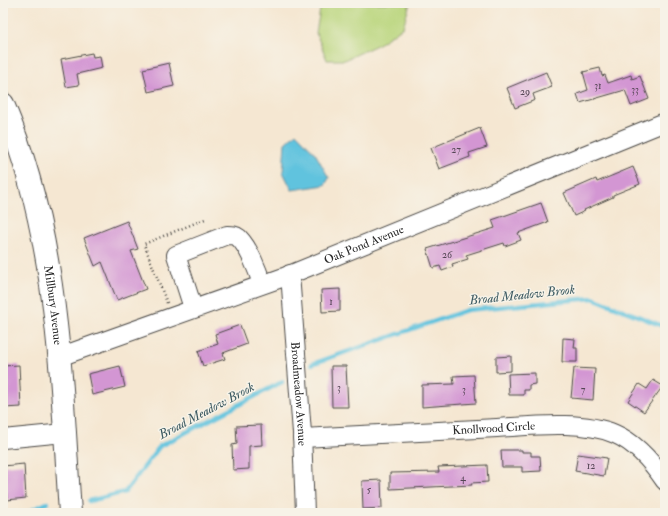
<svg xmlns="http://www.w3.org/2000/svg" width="668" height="516" font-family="'IM FELL Double Pica',serif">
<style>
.green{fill:#b9d57c;stroke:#728054}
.water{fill:#60c3de;stroke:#467784}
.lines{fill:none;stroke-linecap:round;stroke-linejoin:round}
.stream{stroke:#60c3de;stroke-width:4.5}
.building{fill:#d396d3}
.minor-casing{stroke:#494744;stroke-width:20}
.major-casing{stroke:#494744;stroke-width:24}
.path{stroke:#494744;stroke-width:2.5;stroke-dasharray:1 3;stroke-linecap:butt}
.minor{stroke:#fff;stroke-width:18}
.major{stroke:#fff;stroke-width:22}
.labels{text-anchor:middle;stroke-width:3;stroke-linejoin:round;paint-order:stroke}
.number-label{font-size:10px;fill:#554655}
.street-label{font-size:12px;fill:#2b2b2b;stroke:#f7f3e8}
.water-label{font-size:13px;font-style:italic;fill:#3b5961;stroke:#f7f3e8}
</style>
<rect width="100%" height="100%" fill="#f7f3e8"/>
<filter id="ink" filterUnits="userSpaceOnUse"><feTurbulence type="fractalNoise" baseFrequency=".025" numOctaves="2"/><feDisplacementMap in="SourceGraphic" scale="8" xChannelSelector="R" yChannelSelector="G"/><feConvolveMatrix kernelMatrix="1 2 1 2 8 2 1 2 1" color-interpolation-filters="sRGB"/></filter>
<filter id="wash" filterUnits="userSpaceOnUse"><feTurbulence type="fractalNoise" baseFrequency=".012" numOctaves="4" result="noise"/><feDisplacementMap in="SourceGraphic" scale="16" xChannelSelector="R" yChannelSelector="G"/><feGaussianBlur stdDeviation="0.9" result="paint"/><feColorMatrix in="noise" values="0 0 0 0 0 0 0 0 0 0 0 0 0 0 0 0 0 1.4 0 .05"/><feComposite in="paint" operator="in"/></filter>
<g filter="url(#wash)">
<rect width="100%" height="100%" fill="#f5e7d2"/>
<!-- green -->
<path class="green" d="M321,3H410L403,27L379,44L345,60H327L316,33Z"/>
<!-- water -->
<path class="water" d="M296,133L315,153L329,178L325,185L292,190L283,172L285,143Z"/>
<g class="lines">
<!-- stream -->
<g class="stream">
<path d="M312,364L467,310L593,298L665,327"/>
<path d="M89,501L125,492L160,446L282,382"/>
<path d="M26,513L47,503"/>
</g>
</g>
<g id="blocks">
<!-- building -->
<g class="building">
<path d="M92,53L93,57L100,56L102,68L77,74L79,85L66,87L61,59Z"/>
<path d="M169,63L174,86L148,92L143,69Z"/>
<path d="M600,68L602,76L605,75L608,83L631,75L632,79L640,76L649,99L631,106L625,90L580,103L577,94L588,90L583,72Z"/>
<path d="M546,72L552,87L533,94L535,100L515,108L507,88Z"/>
<path d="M480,128L487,147L469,153L470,157L439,169L431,148Z"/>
<path d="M633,167L640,184L613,195V197L584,210L585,211L574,216L564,193L596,179L597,182Z"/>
<path d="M541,203L548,222L518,233L521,240L505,246L504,243L466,255L468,259L452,264L453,267L442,271L440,266L433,268L427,249L495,228L492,220Z"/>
<path d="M127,221L138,249L131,251L146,289L117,300L102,262L95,266L84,238Z"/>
<path d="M340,289V311L322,312L321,290Z"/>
<path d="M240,325L247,344L223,353L225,359L203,366L198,351L218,344L215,334Z"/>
<path d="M563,338L575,339L574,348H577V362H562Z"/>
<path d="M511,356V371L496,372V357Z"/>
<path d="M19,365L21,407L3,408V366Z"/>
<path d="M120,366L125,387L92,395L88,374Z"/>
<path d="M331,366H346L348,407H332Z"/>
<path d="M574,368L595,369L593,400L571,398Z"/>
<path d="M535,373V384L529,385V390H524V395H509L508,374Z"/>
<path d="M474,375L476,403L422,407V385L454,384L453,376Z"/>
<path d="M653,380L663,386L644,412L628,401L639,384L647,389Z"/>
<path d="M261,425L262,445L249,446V469L233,470L232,445L237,444L236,426Z"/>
<path d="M501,450H522V452H531V456H540L541,471L522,472V467H502Z"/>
<path d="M578,454L607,458L604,476L575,471Z"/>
<path d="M24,464L26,498L7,500L6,484H3V466Z"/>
<path d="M487,465L488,482L471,483L472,485L390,489V473L439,472L438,467Z"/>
<path d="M381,480L382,508L363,509L362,481Z"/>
</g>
</g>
</g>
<g filter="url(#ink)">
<use href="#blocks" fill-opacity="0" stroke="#494744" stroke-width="1"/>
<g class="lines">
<!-- minor casing -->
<g class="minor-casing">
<g id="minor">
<path id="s1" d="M290,274L302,433L305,513"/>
<path d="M193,308L176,255L227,235C232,235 235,235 239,238C249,248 258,271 262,284"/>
<path id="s2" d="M59,357L284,277L665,122"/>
<path id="s3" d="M302,438C367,435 432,431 497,428C532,426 582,420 615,434C636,443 652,462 665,481"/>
<path d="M3,439L64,433"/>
</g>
</g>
<!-- major casing -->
<g class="major-casing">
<g id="major">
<path id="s4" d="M3,104C58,234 61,375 70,513"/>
</g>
</g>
<!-- path -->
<path class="path" d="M167,303L144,244L205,219"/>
<!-- minor -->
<use href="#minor" class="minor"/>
<!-- major -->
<use href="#major" class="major"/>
</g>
</g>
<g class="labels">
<!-- number labels -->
<g class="number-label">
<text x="598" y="89">31</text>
<text x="635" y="93">33</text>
<text x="525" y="95">29</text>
<text x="456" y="153">27</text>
<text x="447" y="258">26</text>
<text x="331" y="305">1</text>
<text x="339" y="391">3</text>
<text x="464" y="393">3</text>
<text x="583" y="393">7</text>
<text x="591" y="469">12</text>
<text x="463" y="481">4</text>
<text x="369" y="493">5</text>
</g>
<!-- street labels -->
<g class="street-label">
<text dy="4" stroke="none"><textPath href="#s2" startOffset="325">Oak Pond Avenue</textPath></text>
<text dy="4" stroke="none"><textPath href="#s4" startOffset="208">Millbury Avenue</textPath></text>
<text dy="4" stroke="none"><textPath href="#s1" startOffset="120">Broadmeadow Avenue</textPath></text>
<text dy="4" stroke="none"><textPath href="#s3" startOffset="192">Knollwood Circle</textPath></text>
</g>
<!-- water labels -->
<g class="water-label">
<text transform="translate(522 294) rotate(-6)" y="5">Broad Meadow Brook</text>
<text transform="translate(206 410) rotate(-28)" y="5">Broad Meadow Brook</text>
</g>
</g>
<!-- margin -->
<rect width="668" height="516" fill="none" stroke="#f7f3e8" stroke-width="16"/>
</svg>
